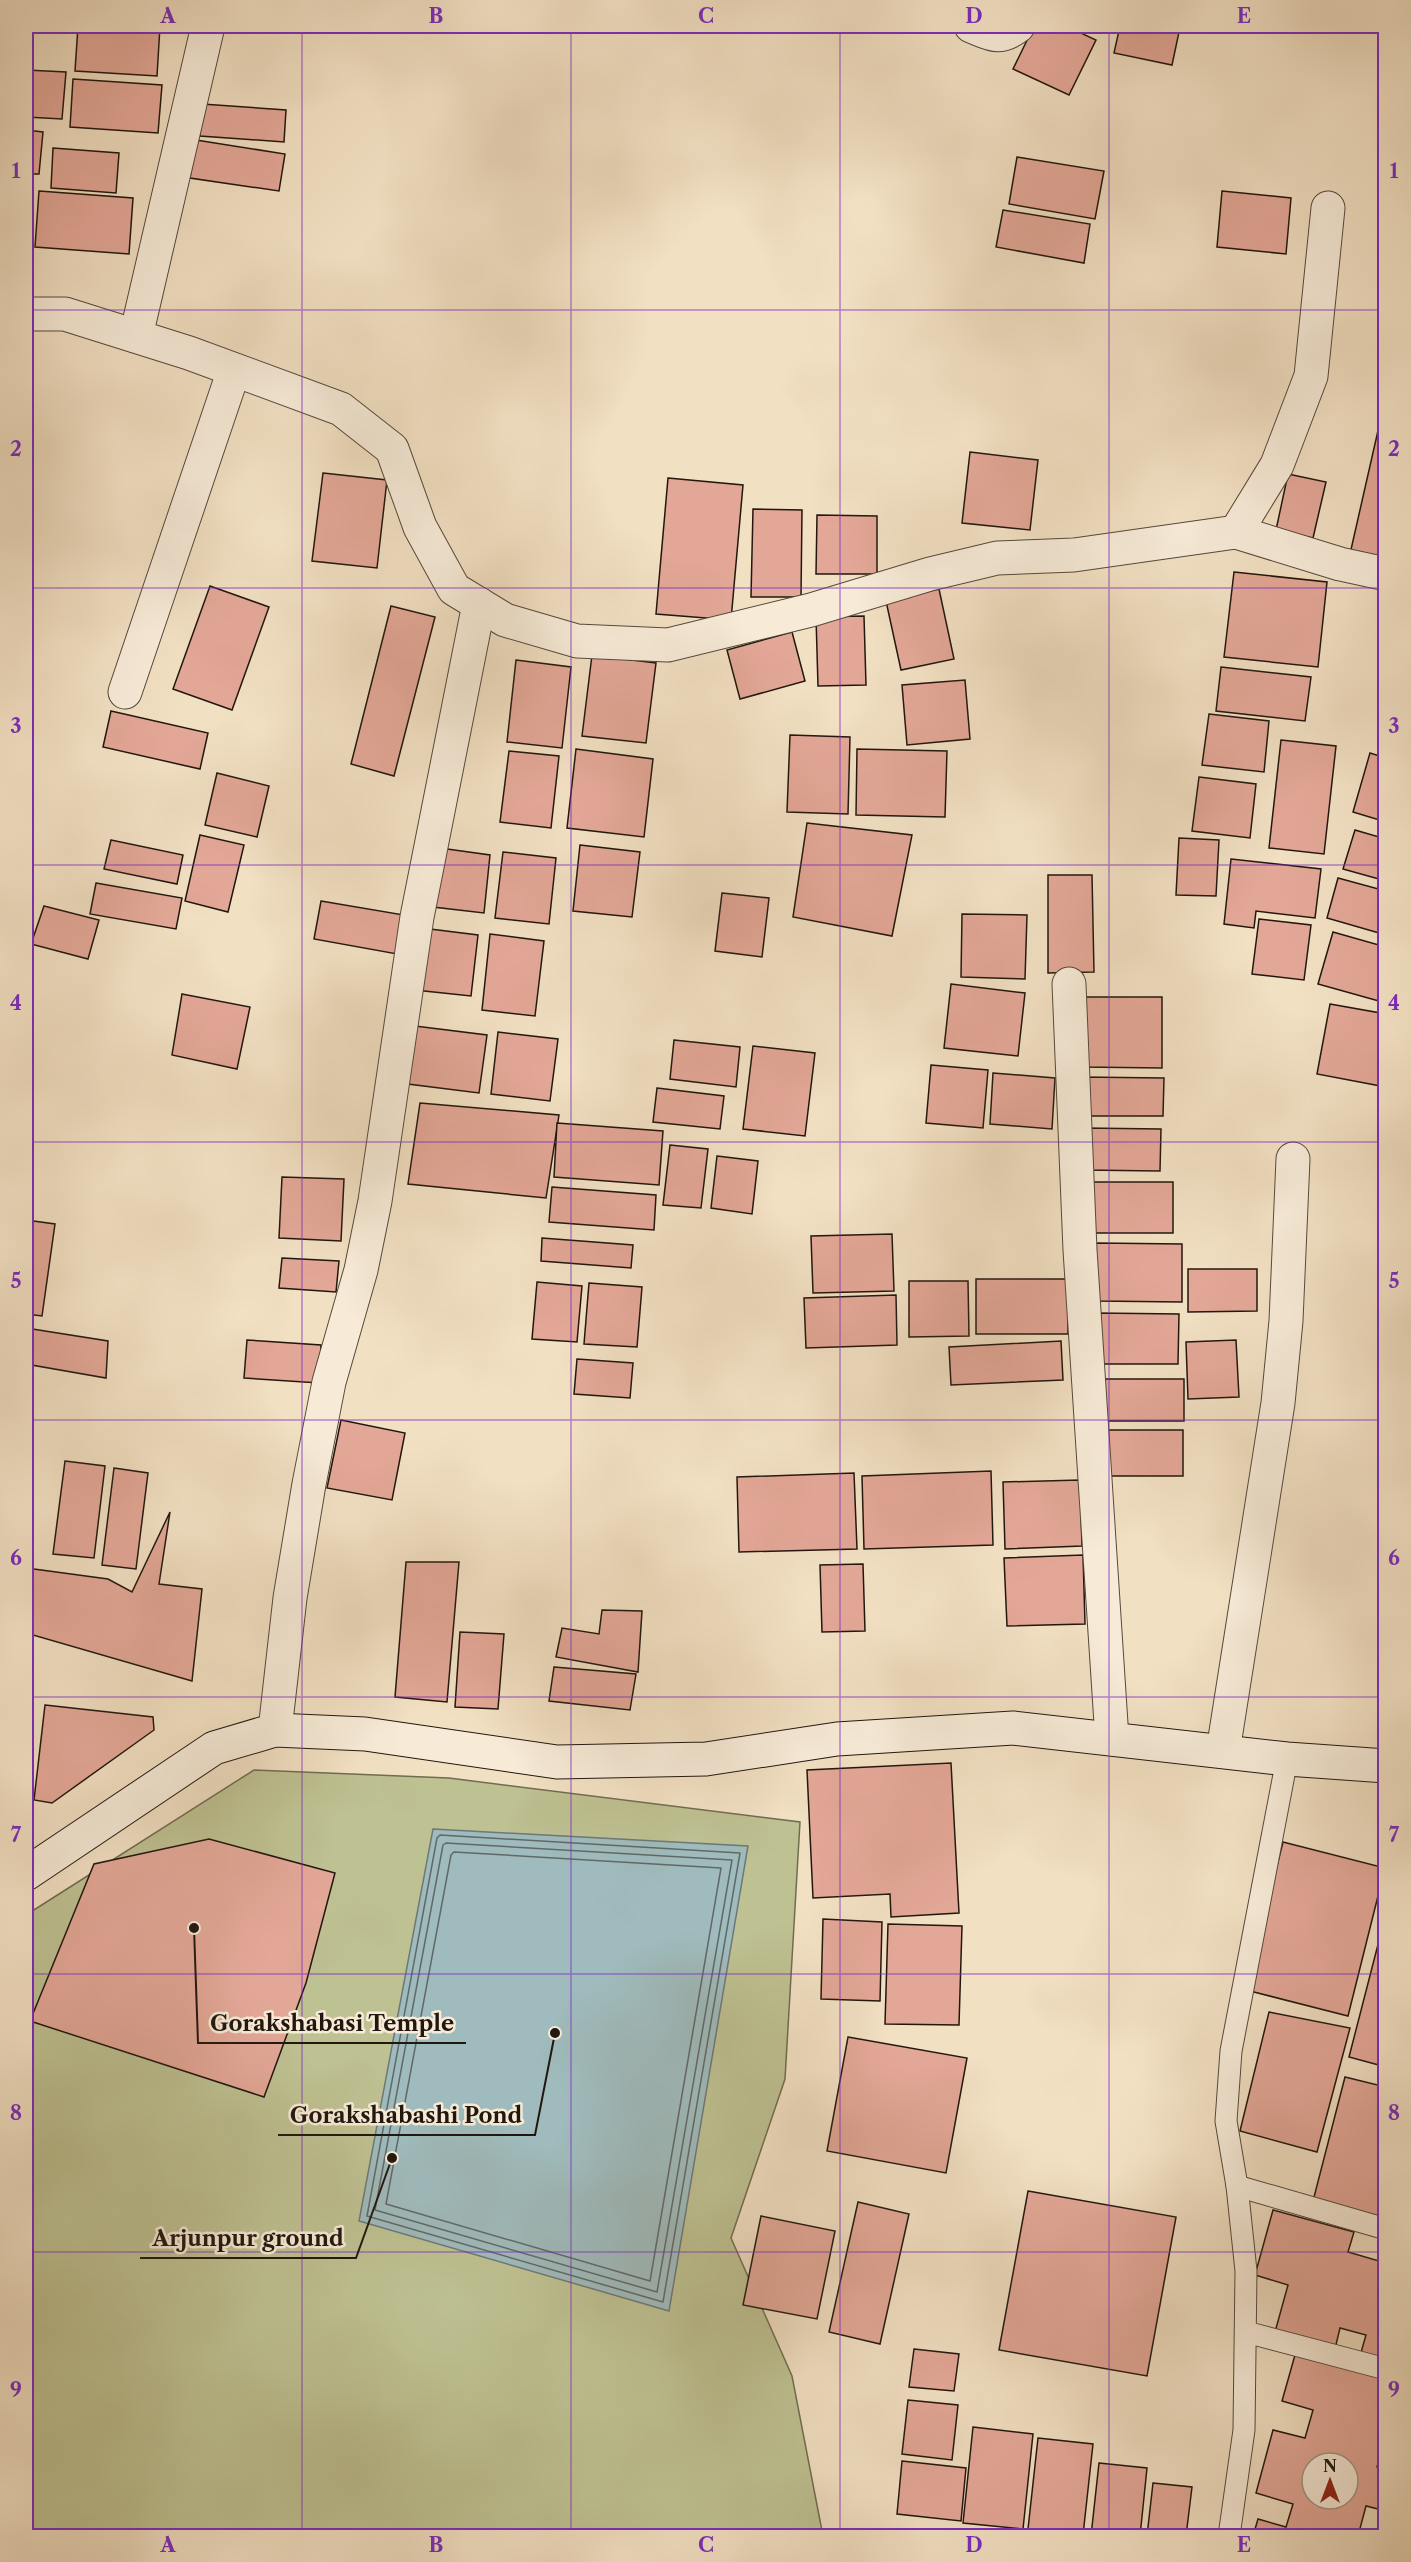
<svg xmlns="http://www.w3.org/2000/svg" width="1411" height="2562" font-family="'Libre Caslon Text',serif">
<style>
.green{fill:#bec192;stroke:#706c50;stroke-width:1.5}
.water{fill:#9fbbbd;stroke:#6d7977;stroke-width:1.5}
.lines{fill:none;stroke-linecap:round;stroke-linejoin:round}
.shore{stroke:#606966;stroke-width:1.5}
.building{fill:#e3a797;stroke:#21170e;stroke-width:1.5;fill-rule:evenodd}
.lane-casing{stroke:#55493b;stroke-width:23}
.street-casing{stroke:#55493b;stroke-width:35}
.secondary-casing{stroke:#21170e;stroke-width:35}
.lane{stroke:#f7ebd8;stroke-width:21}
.street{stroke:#f7ebd8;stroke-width:33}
.secondary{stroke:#f7ebd8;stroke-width:33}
.grid{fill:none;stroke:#7b2cbf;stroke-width:1.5;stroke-opacity:0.55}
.leader{fill:none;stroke:#21170e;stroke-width:2}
.callout-dot{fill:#21170e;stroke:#f7ebd8;stroke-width:2}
.callout-label{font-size:22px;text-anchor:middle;font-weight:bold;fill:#21170e;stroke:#f7ebd8;stroke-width:5;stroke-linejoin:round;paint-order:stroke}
.neatline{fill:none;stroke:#7b2cbf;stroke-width:2}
.grid-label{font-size:20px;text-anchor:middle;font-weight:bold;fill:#7b2cbf}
</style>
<rect width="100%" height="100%" fill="#f2e0c3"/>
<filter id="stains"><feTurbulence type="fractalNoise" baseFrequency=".00333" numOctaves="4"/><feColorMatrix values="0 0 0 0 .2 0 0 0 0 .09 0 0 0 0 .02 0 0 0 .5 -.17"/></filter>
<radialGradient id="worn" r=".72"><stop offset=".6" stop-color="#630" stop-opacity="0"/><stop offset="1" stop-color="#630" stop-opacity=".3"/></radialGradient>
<!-- green -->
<path class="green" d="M254,1770L449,1778L800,1822L785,2079L731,2238L792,2376L823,2536H26V1915Z"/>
<!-- water -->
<path class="water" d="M433,1829L748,1846L669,2311L359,2221Z"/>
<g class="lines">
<!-- shore -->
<g class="shore">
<path d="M440,1835L740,1853L663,2302L367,2216L437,1838Z"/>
<path d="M446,1843L732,1860L657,2292L375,2210L443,1845Z"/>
<path d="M454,1852L721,1868L650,2281L386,2204L451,1855Z"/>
</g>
</g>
<!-- building -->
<g class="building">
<path d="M78,26H160L157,76L75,71Z"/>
<path d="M1034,26H1066L1096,40L1069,95L1013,69Z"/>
<path d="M1120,26H1150L1179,32L1172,65L1114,53Z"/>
<path d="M1240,26H1308V32Z"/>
<path d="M26,70L66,72L62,119L26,117Z"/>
<path d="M73,79L162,85L158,133L70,127Z"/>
<path d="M202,104L286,110L284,142L200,136Z"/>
<path d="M26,130L43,132L39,174H26Z"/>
<path d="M196,140L285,154L279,191L190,178Z"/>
<path d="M53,148L119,153L116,193L51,188Z"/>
<path d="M1017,157L1104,171L1095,219L1009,204Z"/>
<path d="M39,191L133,198L129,254L35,247Z"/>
<path d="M1222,191L1291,198L1286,254L1217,247Z"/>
<path d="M1003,210L1090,224L1084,263L996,247Z"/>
<path d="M1382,413L1386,414V562L1350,554Z"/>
<path d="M970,452L1038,460L1030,530L962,523Z"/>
<path d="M323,473L387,480L377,568L312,561Z"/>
<path d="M1288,474L1326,482L1313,538L1276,530Z"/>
<path d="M668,478L743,485L731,620L656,614Z"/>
<path d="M753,509L802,510L801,597H751Z"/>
<path d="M817,515L877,516V574H816Z"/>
<path d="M1234,572L1327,582L1318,667L1224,657Z"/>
<path d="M210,586L269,607L232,710L173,689Z"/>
<path d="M939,589L954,659L901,670L886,601Z"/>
<path d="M391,606L435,617L394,776L351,764Z"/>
<path d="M864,616L866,685L818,686L816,617Z"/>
<path d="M792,632L805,681L740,699L727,650Z"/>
<path d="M592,655L656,663L646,743L582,736Z"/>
<path d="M516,660L571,667L562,748L507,742Z"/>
<path d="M1221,667L1311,677L1305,721L1216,711Z"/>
<path d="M965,680L970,739L907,745L902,685Z"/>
<path d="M111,711L208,733L200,769L103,747Z"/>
<path d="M1209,714L1269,721L1264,772L1202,765Z"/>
<path d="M790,735L850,737L848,814L787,812Z"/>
<path d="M1281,740L1336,746L1324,854L1269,848Z"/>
<path d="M576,749L653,759L644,837L567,828Z"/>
<path d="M857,749L947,751L945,817L856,815Z"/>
<path d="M509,751L559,756L551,828L500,822Z"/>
<path d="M1370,753L1386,758V822L1353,812Z"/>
<path d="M217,773L269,786L257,837L205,825Z"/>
<path d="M1199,777L1256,784L1250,838L1192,831Z"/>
<path d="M807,823L912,835L892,936L793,917Z"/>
<path d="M1355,830L1386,839V881L1343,869Z"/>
<path d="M200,835L244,845L228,912L185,901Z"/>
<path d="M1179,838L1219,840L1216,896L1176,895Z"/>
<path d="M111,840L183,855L177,884L104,869Z"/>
<path d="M580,845L640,852L632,917L573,911Z"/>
<path d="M440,848L490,855L484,913L433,907Z"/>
<path d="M503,852L556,858L549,924L495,918Z"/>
<path d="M1231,859L1321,869L1315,918L1256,911L1254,928L1224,924Z"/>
<path d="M1048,875H1092L1094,972L1048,973Z"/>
<path d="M1338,878L1386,891V935L1327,918Z"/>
<path d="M96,883L182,898L176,929L90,914Z"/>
<path d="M722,893L769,898L762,957L715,951Z"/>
<path d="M321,901L404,915L397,954L314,939Z"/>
<path d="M44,906L99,920L88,959L31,944Z"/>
<path d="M962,914L1027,915L1025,979L961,977Z"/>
<path d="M1259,919L1311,925L1304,980L1252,974Z"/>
<path d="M422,928L478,935L471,996L415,990Z"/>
<path d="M1333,932L1386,947V1003L1318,984Z"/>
<path d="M490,934L544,941L535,1016L482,1010Z"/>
<path d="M951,984L1025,993L1018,1056L944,1048Z"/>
<path d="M182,994L250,1007L237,1069L172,1055Z"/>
<path d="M1082,997H1162V1068L1081,1067Z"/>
<path d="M1330,1004L1386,1014V1087L1317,1074Z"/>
<path d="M415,1026L487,1035L479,1093L408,1084Z"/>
<path d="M498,1032L558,1039L550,1101L491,1094Z"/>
<path d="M674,1040L740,1047L736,1087L670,1079Z"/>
<path d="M753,1046L815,1053L805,1136L743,1129Z"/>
<path d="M931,1065L988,1070L983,1128L926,1123Z"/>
<path d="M993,1073L1055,1078L1052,1129L990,1124Z"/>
<path d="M1081,1077L1164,1078L1163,1116H1081Z"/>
<path d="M657,1088L724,1096L720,1129L653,1122Z"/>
<path d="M420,1103L559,1115L546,1198L408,1184Z"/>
<path d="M557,1123L663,1131L659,1185L554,1177Z"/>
<path d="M1083,1128L1161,1129L1160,1171L1083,1170Z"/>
<path d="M670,1145L708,1149L701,1208L663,1205Z"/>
<path d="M717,1156L758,1161L752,1214L711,1208Z"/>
<path d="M282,1177L344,1179L341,1241L279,1238Z"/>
<path d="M1091,1182H1173V1233H1090Z"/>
<path d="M552,1187L656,1195L654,1230L549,1222Z"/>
<path d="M26,1220L55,1224L42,1316L26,1314Z"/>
<path d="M892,1234L894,1291L813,1293L811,1236Z"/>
<path d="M542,1238L633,1245L631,1268L541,1261Z"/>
<path d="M1096,1243L1182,1244V1302L1096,1301Z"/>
<path d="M282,1258L339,1261L336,1292L279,1288Z"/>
<path d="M1188,1269H1257V1311L1188,1312Z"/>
<rect x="976" y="1279" width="92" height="55"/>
<path d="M909,1281H968L969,1336L909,1337Z"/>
<path d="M537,1282L582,1286L577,1342L532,1339Z"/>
<path d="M589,1283L642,1287L637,1347L584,1344Z"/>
<path d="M896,1295L897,1345L806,1348L804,1298Z"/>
<path d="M1096,1313L1179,1314L1178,1364H1096Z"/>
<path d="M26,1328L108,1341L106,1378L26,1364Z"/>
<path d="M247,1340L321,1345L319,1383L244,1378Z"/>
<path d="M1236,1340L1239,1397L1188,1399L1186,1342Z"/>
<path d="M1061,1341L1063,1380L951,1385L949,1347Z"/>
<path d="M577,1359L633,1363L630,1398L574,1394Z"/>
<path d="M1098,1379H1184V1421H1097Z"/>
<path d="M341,1420L405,1433L392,1500L327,1488Z"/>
<path d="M1102,1430H1183V1476H1101Z"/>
<path d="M65,1461L105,1466L94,1558L53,1554Z"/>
<path d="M114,1468L148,1473L136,1569L102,1565Z"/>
<path d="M991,1471L993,1545L864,1549L862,1476Z"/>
<path d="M854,1473L857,1549L739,1552L737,1477Z"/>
<path d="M1080,1480L1082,1546L1005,1549L1003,1482Z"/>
<path d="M170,1512L159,1584L202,1589L192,1681L26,1633V1561L34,1569L108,1579L132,1592Z"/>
<path d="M1083,1555L1085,1624L1007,1626L1004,1558Z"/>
<path d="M406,1562H459L447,1702L395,1697Z"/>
<path d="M863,1564L865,1631L822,1632L820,1565Z"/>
<path d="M602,1610L642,1611L638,1672L556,1657L562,1628L599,1634Z"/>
<path d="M460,1632L504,1634L498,1709L455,1707Z"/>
<path d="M554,1667L636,1674L630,1710L549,1701Z"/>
<path d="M45,1705L153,1717L154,1730L52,1803L34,1800Z"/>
<path d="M951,1763L959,1913L891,1917L890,1894L813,1898L807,1770Z"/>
<path d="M209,1839L335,1873L306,1983L264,2097L30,2021L94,1864Z"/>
<path d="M1283,1842L1385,1868L1348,2016L1246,1990Z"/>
<path d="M823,1919L882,1922L880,2001L821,1999Z"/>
<path d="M888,1924L962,1926L959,2025L885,2024Z"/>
<path d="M1382,1929L1386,1930V2067L1349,2057Z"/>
<path d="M1269,2012L1350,2028L1317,2152L1240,2131Z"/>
<path d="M848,2037L967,2058L946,2173L827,2151Z"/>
<path d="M1345,2077L1386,2087V2220L1313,2201Z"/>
<path d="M1028,2191L1176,2217L1147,2376L999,2350Z"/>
<path d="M858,2202L909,2214L880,2344L829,2332Z"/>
<path d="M1273,2210L1354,2232L1348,2252L1386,2263V2363L1360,2356L1366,2335L1340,2328L1335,2349L1275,2332L1288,2285L1255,2275Z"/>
<path d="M761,2216L835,2231L817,2319L743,2305Z"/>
<path d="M1297,2348L1386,2373V2438L1377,2467L1386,2469V2511L1366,2506L1358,2536H1253L1258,2519L1286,2527L1293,2504L1256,2493L1273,2430L1305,2438L1313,2410L1282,2401ZM1312,2463H1348V2499H1312Z"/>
<path d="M914,2349L959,2354L954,2391L909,2387Z"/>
<path d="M908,2400L958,2405L952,2460L902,2454Z"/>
<path d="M973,2427L1033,2434L1023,2529L963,2523Z"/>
<path d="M1038,2438L1093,2444L1083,2535L1028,2529Z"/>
<path d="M902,2461L966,2468L961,2521L897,2514Z"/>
<path d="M1099,2463L1147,2468L1140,2536H1091Z"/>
<path d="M1153,2483L1192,2487L1186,2536H1147Z"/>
</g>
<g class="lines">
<!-- lane casing -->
<g class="lane-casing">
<g id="lane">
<path d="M1237,2186L1386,2229"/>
<path d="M1246,2332L1386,2369"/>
<path d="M1229,2536L1244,2430L1246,2271L1237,2186L1226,2121L1231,2051L1287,1759"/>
</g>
</g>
<!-- street casing -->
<g class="street-casing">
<g id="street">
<path d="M971,26C991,34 999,41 1018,26"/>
<path d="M26,314H65L189,353L341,409L392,449L420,527L454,589L505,620L577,641L668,645L811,610L930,574L997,558L1074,555L1236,532L1277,465L1311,376L1328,208"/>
<path d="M136,336L208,26"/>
<path d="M1236,532L1340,564L1386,574"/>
<path d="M125,692L234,370"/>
<path d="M1069,984L1080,1250L1112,1739"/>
<path d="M275,1730L290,1598L309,1484L329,1382L361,1270L375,1201L417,917L479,604"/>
<path d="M1223,1751L1278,1403L1286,1321L1293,1159"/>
</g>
</g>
<!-- secondary casing -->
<g class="secondary-casing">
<path id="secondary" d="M26,1874L214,1748L275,1730L365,1734L557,1762L706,1759L837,1739L1013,1728L1287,1759L1386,1766"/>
</g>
<!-- lane -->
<use href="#lane" class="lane"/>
<!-- street -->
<use href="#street" class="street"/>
<!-- secondary -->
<use href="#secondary" class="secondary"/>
</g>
<!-- grid -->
<path class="grid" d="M302,26V2536M571,26V2536M840,26V2536M1109,26V2536M26,310H1386M26,588H1386M26,865H1386M26,1142H1386M26,1420H1386M26,1697H1386M26,1974H1386M26,2252H1386"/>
<!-- callouts -->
<path class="leader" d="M194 1928L198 2043H466M555 2033L535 2135H278M392 2158L356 2258H140"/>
<g class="callout-dot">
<circle cx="194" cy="1928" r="6"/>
<circle cx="555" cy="2033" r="6"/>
<circle cx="392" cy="2158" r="6"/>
</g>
<g class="callout-label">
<text x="332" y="2031">Gorakshabasi Temple</text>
<text x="406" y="2123">Gorakshabashi Pond</text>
<text x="248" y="2246">Arjunpur ground</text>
</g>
<!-- margin -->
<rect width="1411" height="2562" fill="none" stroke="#f2e0c3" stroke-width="66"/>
<!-- north arrow -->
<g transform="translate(1330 2481)"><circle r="28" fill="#f7ebd8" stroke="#a19687" stroke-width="1.5"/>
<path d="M0-4.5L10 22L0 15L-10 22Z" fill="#8f2418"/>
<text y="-9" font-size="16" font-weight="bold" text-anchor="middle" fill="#21170e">N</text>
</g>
<rect x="33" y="33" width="1345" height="2496" class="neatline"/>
<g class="grid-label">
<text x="168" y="23">A</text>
<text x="436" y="23">B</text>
<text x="706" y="23">C</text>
<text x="974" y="23">D</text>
<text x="1244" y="23">E</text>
<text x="16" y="178">1</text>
<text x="1394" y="178">1</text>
<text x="16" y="456">2</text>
<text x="1394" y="456">2</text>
<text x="16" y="733">3</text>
<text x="1394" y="733">3</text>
<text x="16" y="1010">4</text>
<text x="1394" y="1010">4</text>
<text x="16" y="1288">5</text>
<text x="1394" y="1288">5</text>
<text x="16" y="1565">6</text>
<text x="1394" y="1565">6</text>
<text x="16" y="1842">7</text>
<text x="1394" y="1842">7</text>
<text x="16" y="2120">8</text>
<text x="1394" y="2120">8</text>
<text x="16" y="2397">9</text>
<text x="1394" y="2397">9</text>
<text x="168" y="2552">A</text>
<text x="436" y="2552">B</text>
<text x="706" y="2552">C</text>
<text x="974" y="2552">D</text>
<text x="1244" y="2552">E</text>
</g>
<rect width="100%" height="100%" filter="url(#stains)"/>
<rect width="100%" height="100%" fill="url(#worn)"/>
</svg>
